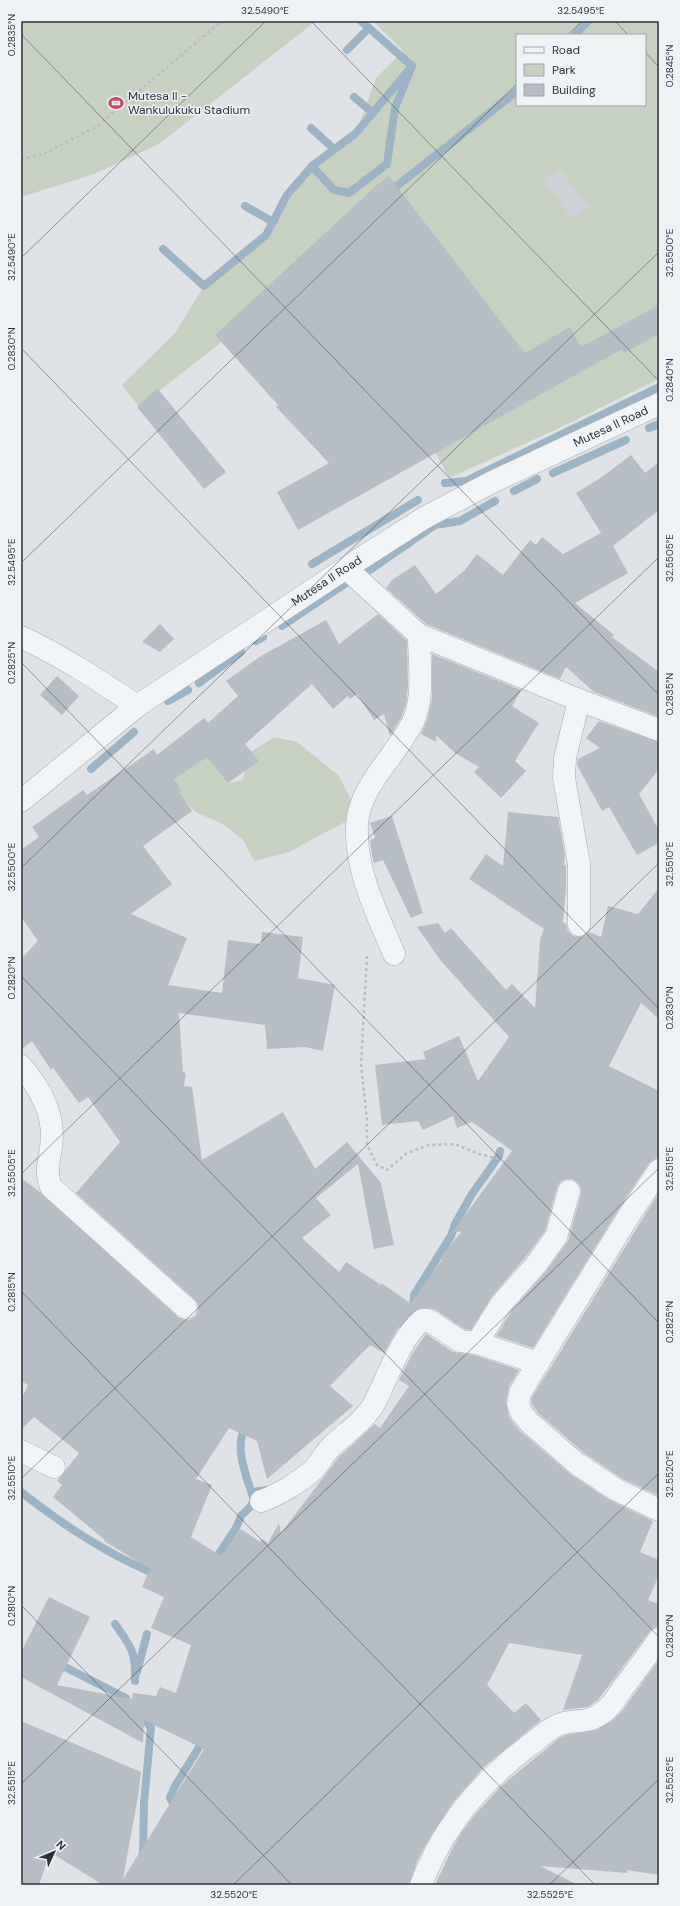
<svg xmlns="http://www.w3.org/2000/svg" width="680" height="1906" font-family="'DM Sans',sans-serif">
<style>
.built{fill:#cdd2d9}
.green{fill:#c6d1c1;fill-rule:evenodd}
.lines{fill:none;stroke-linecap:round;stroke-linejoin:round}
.stream{stroke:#9cb4c5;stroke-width:8}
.building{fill:#b7bdc4}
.minor-casing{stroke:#a5aab1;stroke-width:23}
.tertiary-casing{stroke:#a5aab1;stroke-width:23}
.path{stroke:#b9bec2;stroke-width:2.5;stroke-dasharray:3 3;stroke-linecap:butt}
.minor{stroke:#f1f4f6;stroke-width:22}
.tertiary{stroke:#f1f4f6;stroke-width:22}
.ticks{fill:none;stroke:#29323e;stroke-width:1;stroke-opacity:0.45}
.labels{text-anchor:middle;stroke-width:3;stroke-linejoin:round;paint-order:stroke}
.poi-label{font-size:12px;fill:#29323e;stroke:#eef2f5;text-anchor:start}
.street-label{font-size:12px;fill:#29323e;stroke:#eef2f5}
.neatline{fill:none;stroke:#29323e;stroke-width:1.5}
.ticks-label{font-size:10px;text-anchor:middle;fill:#29323e}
</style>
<rect width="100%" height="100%" fill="#dfe3e7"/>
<!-- built -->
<path class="built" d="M559,169L619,185L590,208L572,218L542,179Z"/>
<!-- green -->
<g class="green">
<path d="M21,21H316L159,144L94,174L21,197Z"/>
<path d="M373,21H659V379L555,430L449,478L431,444L224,340L139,407L122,385L175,333L204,286L266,235L287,195L312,166L356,133L376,78L403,51ZM517,35H645V105H517ZM559,169L590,207L572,218L543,179Z"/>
<path d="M274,737L297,742L338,775L356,809L345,822L289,852L254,861L244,841L223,824L197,813L170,787L178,765L206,754L228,783L243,780L248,754Z"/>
</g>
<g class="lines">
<!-- stream -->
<g class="stream">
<path d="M575,35L588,21"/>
<path d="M347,50L369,28"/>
<path d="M354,97L373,113"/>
<path d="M311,128L334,149"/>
<path d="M312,166L334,190L349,193L387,164L395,108L412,66L361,21"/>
<path d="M388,193L517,91"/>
<path d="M245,206L273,222"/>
<path d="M163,249L204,286L266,235L287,195L312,166L356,133L412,66"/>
<path d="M649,428L659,424"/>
<path d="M553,473L626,440"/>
<path d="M445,483L466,481L659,387"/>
<path d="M514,491L537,479"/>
<path d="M312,564L418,500"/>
<path d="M367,572L435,525L460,521L495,501"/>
<path d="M282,626L345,584"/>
<path d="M256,641L263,637"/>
<path d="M199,683L241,652"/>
<path d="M168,701L188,690"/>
<path d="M91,769L134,732"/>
<path d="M404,1328L413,1308L414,1295L451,1236L455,1224L472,1194L499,1156L500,1151"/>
<path d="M21,1492C63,1525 108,1555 158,1575"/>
<path d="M252,1492L266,1490"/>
<path d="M213,1563L236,1528L241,1516L251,1506L254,1500C247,1478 233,1447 246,1425"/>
<path d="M115,1624C131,1647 136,1651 135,1681"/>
<path d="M57,1663L126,1698L127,1707"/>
<path d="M137,1672L147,1634"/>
<path d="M135,1716L144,1720L151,1727L144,1803L143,1856"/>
<path d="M177,1810L170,1798L174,1788L204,1739"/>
</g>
</g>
<!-- building -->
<g class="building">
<path d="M389,176L525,353L570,327L581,347L659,305V334L624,353L622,349L298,530L277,492L329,463L276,407L278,405L215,335L377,185Z"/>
<path d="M157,388L226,472L204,489L137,407Z"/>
<path d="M631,455L645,473L659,462V510L613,546L628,573L575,603L614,635L612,637L659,672V717L594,692L566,667L560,679L426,624L386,588L392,580L415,565L436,594L465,570L477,554L503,575L530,540L536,545L542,537L563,554L601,533L576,493L599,479Z"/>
<path d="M378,614L407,641L408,686L406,705L401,718L390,736L384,714L374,720L357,694L350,699L348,696L333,709L312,684L245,744L259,761L228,783L207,757L174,779L181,790L179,792L192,811L143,846L172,884L131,914L187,938L168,985L222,993L228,940L261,944L262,932L303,937L298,978L335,985L323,1051L305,1047L267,1049L265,1025L179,1013L183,1072L186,1073L184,1086L192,1087L202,1160L283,1112L315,1169L347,1142L381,1183L394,1245L374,1249L358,1164L316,1198L331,1215L302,1238L339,1272L346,1262L381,1285V1283L406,1300V1302L407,1301L411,1303L442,1260L440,1258L462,1231L452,1233L512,1151L472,1122L457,1128L453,1116L423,1130L418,1121L382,1125L375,1065L426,1059L423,1052L459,1036L478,1081L509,1037L441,961L417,927L438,923L445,933L451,928L506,990L512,984L535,1008L540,940L544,929L469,879L486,854L503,866L508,812L558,817L565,855L564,865H566V888L563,922L566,924L568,931L573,936L579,937L585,936L589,932L601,937L608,906L638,914L659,888V1019L641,1003L609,1066L659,1091V1156L649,1163L620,1207L533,1348L496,1336L511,1312L544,1274L568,1241L581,1194V1188L578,1183L572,1179H566L560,1182L557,1188L545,1231L525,1258L492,1296L471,1330L464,1329L434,1309L422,1308L413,1311L397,1330L384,1353L370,1345L330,1386L353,1406L267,1479L257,1441L229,1428L196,1479L212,1485L191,1537L221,1556L241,1529L260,1542L262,1539L268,1543L279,1523L281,1533L339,1457L375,1424L380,1428L409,1386L399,1380L412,1354L426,1334L453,1352L474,1355L519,1370L509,1387L506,1402L509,1417L519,1430L569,1473L608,1499L653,1521L640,1552L659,1560V1575L648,1600L659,1604V1627L653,1628L649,1632L598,1700L588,1707L563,1710L582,1655L509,1643L487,1685L514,1713L526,1703L541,1720L484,1767L454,1801L429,1839L418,1859L409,1885H103L50,1852L39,1885H21V1721L141,1772L139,1791L123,1879L204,1749L144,1720L143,1743L21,1677V1652L49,1597L90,1617L57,1685L132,1699L133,1693L156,1696L160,1687L176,1693L191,1645L151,1628L164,1597L142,1587L150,1569L104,1541L105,1540L53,1497L62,1485L57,1481L79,1453L34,1417L21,1430V1399L28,1385L21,1381V1178L40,1192L178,1317L184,1320H190L196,1316L198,1310V1304L194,1299L76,1193L120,1142L88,1097L79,1103L53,1068L51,1070L32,1041L21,1050V959L38,941L21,917V850L39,837L32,827L83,790L87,795L154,749L157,755L204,718L208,723L238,696L226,681L261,656L326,620L339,644Z"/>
<path d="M160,624L174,639L160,652L142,642Z"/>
<path d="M432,654L521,690L512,706L539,723L515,761L526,771L501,798L474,772L479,767L455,753L436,735V742L421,734L427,720L432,699Z"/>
<path d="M57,676L79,696L62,715L40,695Z"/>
<path d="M599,721L659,742V769L639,794L659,830V843L637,855L609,807L602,811L577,765L578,759L600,748L586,738Z"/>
<path d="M392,816L423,913L411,918L383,860L374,863L372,856L370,840L375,838L370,823Z"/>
<path d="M656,1197L659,1199V1496L621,1478L584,1453L538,1413L531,1403L532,1397L549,1370Z"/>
<path d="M659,1660V1875L627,1870V1873L540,1866L578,1885H435L451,1851L461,1833L474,1816L501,1786L558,1739L566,1735L596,1730L613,1720L623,1710Z"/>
</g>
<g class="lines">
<!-- minor casing -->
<g class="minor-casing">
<g id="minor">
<path d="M346,568L419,635L579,700L659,730"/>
<path d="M579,925V864L564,778L565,758L579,700"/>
<path d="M394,954C377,913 355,871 357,826C358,794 383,768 400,743C405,735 412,726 415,717C424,692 419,661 419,635"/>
<path d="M21,1066C41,1089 56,1116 51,1147C49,1162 45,1172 51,1187L186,1308"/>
<path d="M659,1170L630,1214L538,1363L520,1393L518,1404L521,1412L529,1422L576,1463L615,1489L659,1510"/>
<path d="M477,1343L501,1304L535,1266L556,1237L569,1191"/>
<path d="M21,1451L54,1467"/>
<path d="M261,1501C277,1496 299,1482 311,1472C319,1465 323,1455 330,1448C345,1433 365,1421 375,1402C388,1376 400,1339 422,1320H428L460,1341L477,1343L538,1363"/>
<path d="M421,1885C442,1828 479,1784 526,1748C536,1741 545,1731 556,1726C574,1717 586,1727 606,1710C613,1704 618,1695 623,1688C635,1672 647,1656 659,1639"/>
</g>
</g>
<!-- tertiary casing -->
<g class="tertiary-casing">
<g id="tertiary">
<path d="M21,637C62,656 100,681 137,706"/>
<path id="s1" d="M21,801L137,706L346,568L424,518L492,482L659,404"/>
</g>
</g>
<!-- path -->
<g class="path">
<path d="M21,159L43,154L96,127L222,21"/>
<path d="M367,956L361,1064L367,1120V1145L377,1165L387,1170L407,1153L429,1145L455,1144L479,1154L499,1159"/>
</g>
<!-- minor -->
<use href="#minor" class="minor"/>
<!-- tertiary -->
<use href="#tertiary" class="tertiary"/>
</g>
<!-- ticks -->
<path class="ticks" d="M311,21L659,381M615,21L628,35M21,34L659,695M568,35L582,21M645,52L659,67M21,258L266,21M21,348L659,1009M21,563L517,84M21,662L659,1323M21,868L659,252M21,976L659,1637M21,1174L659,557M21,1291L595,1885M21,1479L659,863M21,1605L292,1885M21,1784L659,1168M233,1885L659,1473M549,1885L659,1779"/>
<!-- icons -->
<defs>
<g id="stadium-bare" transform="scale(1.2)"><path d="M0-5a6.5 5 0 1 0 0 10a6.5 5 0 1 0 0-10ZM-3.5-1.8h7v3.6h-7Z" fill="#c54b69" stroke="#eef2f5" stroke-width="2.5" paint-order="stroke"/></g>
</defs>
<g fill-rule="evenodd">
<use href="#stadium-bare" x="116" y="103"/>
</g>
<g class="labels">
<!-- poi labels -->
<g class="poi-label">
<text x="128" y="100">Mutesa II -<tspan x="128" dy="14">Wankulukuku Stadium</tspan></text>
</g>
<!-- street labels -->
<g class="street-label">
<text dy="4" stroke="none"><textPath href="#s1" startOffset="701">Mutesa II Road</textPath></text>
<text dy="4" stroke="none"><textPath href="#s1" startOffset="377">Mutesa II Road</textPath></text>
</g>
</g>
<!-- border -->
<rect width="680" height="1906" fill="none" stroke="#eef2f5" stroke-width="44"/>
<!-- legend -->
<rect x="516" y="34" width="130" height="72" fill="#eef2f5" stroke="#9fa5ac"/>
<rect x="524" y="47" width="20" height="6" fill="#f1f4f6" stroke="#9fa5ac"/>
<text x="552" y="54" font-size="12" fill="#29323e">Road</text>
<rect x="524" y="64" width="20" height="12" fill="#c6d1c1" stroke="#9fa5ac"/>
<text x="552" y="74" font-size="12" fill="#29323e">Park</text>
<rect x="524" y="84" width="20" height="12" fill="#b7bdc4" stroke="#9fa5ac"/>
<text x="552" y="94" font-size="12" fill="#29323e">Building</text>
<!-- north arrow -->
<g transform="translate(54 1852) rotate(46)" stroke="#eef2f5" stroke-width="3" paint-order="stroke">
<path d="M0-3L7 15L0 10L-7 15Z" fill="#29323e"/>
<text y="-6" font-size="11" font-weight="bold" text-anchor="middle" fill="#29323e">N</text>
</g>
<rect x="22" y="22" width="636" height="1862" class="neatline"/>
<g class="ticks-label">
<text x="265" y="14">32.5490°E</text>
<text x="581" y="14">32.5495°E</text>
<text transform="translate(11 35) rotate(-90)" y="4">0.2835°N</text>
<text transform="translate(669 66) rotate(-90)" y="4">0.2845°N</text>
<text transform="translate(669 253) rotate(-90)" y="4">32.5500°E</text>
<text transform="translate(11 257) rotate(-90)" y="4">32.5490°E</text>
<text transform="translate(11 349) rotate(-90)" y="4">0.2830°N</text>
<text transform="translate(669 380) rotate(-90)" y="4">0.2840°N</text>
<text transform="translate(669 558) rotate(-90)" y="4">32.5505°E</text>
<text transform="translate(11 562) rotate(-90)" y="4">32.5495°E</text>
<text transform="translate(11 663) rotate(-90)" y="4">0.2825°N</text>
<text transform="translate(669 694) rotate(-90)" y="4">0.2835°N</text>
<text transform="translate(669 864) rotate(-90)" y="4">32.5510°E</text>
<text transform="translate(11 867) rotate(-90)" y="4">32.5500°E</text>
<text transform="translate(11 978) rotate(-90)" y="4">0.2820°N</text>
<text transform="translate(669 1008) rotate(-90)" y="4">0.2830°N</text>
<text transform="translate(669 1169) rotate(-90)" y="4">32.5515°E</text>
<text transform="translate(11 1173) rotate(-90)" y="4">32.5505°E</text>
<text transform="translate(11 1292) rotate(-90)" y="4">0.2815°N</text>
<text transform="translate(669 1322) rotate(-90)" y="4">0.2825°N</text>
<text transform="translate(669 1474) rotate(-90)" y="4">32.5520°E</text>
<text transform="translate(11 1478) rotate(-90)" y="4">32.5510°E</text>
<text transform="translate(11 1606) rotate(-90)" y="4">0.2810°N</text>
<text transform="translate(669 1636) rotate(-90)" y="4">0.2820°N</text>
<text transform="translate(669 1780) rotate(-90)" y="4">32.5525°E</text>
<text transform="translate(11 1783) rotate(-90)" y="4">32.5515°E</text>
<text x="234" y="1898">32.5520°E</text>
<text x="550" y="1898">32.5525°E</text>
</g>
</svg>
